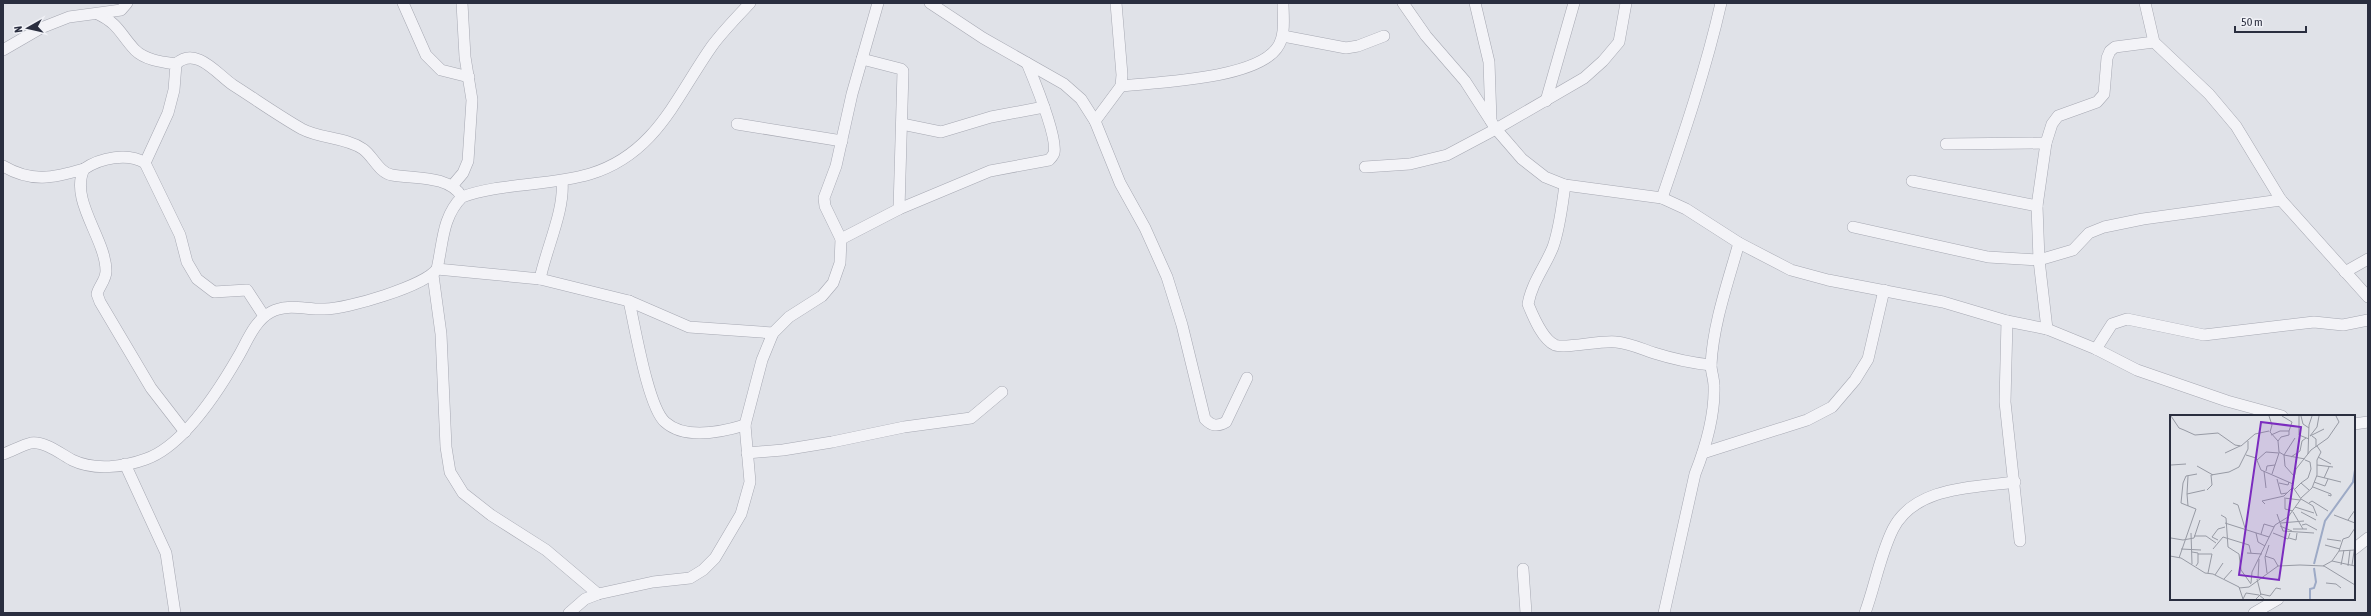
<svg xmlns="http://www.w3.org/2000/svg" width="2371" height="616" font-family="'Asap Condensed',sans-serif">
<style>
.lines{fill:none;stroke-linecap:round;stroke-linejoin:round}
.minor-casing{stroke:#a6a8b2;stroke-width:12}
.minor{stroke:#f3f3f7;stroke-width:11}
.inset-river{fill:none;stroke:#9daac6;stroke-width:2}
.inset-road{fill:none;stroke:#979aa4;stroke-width:1}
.view{fill:#7b2cbf;fill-opacity:0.15;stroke:#7b2cbf;stroke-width:2}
.inset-edge{fill:none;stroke:#2a2e3f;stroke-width:2}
</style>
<rect width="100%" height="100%" fill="#e0e2e8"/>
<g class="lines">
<!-- minor casing -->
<g class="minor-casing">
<g id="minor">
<path d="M403,3L426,55L441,70L469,77"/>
<path d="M930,3L983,38L1064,84L1081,99L1095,121L1120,183L1145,228L1167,277L1182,325L1205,419C1212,426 1217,427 1226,422L1247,378"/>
<path d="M1403,3L1426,36L1465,81L1496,129L1522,159L1545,177L1565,185L1662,198L1686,209L1739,243L1791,270L1828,280L1943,302L2007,321L2047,329L2096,349L2137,370L2227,401L2282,416"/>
<path d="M1475,3L1489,62L1491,121"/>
<path d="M2145,3L2154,42L2209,94L2236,126L2281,200L2368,297"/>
<path d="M98,14C119,24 120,34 135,50C145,60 162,62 176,64L174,90L168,113L145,163"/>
<path d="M1283,36L1346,48L1358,46L1384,36"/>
<path d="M3,50L41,28L69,17L114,11L121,10L127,3"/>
<path d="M862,59L901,69L903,71L899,209"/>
<path d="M176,64C196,45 218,75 233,85C255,99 279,116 302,129C321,139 345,137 363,149C373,156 379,173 392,175C415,179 449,175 462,197"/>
<path d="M1121,86C1158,82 1255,79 1277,48C1286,36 1283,17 1283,3"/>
<path d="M1546,101L1574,3"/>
<path d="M1095,121L1121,86L1122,75L1116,3"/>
<path d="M737,124L842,141"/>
<path d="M902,124L941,132L991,117L1044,107"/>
<path d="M1946,144L2046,143"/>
<path d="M3,166C32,183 53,178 84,169"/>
<path d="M1365,167L1410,164L1447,155L1496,129L1584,78L1603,61L1619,42L1626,3"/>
<path d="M1912,181L2037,206"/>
<path d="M1565,185C1562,206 1560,227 1553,247C1545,267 1532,282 1528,304C1533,316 1542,339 1555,345C1565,349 1601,340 1616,342C1629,343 1642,349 1654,353C1673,359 1692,363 1711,365"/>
<path d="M452,186L463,173L468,161L472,100L465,57L462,3"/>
<path d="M1662,198C1684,134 1706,69 1721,3"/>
<path d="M1853,227L1988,257L2039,260L2073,250L2089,233L2104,227L2143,219L2281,200"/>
<path d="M841,239L899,209L990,171L1049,160C1051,158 1053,156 1054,153C1058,137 1034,80 1027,63"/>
<path d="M437,269L540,279L629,301L689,327L773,333"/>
<path d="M2345,272L2368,259"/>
<path d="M433,275L441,334L446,447L450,472L463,493L491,515L546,550L598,594"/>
<path d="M540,279C546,249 565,210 562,181"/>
<path d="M629,301C635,327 648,407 665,422C685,440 722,432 745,425"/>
<path d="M2007,321L2005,402L2020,541"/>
<path d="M2047,329L2039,260L2037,206L2046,143L2052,124L2058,116L2097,102L2104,94L2107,58L2110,51L2115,47L2154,42"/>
<path d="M2096,349L2112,324L2127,319L2204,335L2314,322L2343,325L2368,320"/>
<path d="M2354,424L2368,422"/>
<path d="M185,432L151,388L100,302L97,294C99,286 106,280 106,271C106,239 69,200 84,169C100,158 128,152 145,163L180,235L187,262L197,279L214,292L247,290L264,316"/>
<path d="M747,453L783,450L832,442L904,427L971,418L1002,392"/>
<path d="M1703,453L1807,420L1832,407L1855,380L1868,359L1884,290"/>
<path d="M3,454C12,451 22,445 31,443C45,441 61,454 72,460C95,471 124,467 146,459C183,446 219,390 238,357C247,342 254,321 271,312C287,303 307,310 325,309C347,309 425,286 437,269C443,243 442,217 462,197C499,183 549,186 590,174C656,154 676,97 712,46C723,31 737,17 750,3"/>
<path d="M125,464L166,553L175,613"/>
<path d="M2354,549L2368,538"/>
<path d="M1523,569L1526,613"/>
<path d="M569,613L585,599L598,594L653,582L690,578L703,570L715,558L741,514L750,482L745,425L762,360L773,333L789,317L822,296L833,283L840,263L841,239L825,206L824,198L836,166L852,94L878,3"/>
<path d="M1664,613L1695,474C1706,446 1715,416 1714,386C1714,379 1711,371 1711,365C1713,324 1728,282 1739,243"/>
<path d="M1865,613C1875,586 1880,555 1893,529C1915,486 1973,488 2015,482"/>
<path d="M2254,613L2278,599"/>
</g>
</g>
<!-- minor -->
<use href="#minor" class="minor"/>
</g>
<!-- overview -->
<g transform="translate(2170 415)">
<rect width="185" height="185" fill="#e0e2e8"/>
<path class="inset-river" d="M144,149L155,106L183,67L185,55M140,184V174L144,173L146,167L144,153"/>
<path class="inset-road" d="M1,1L9,13L14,15L25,20L48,18L65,30L71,31L85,19L99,16M99,1L102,10L100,17L108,26L109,37L114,40L115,51L124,61M112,1L122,7L119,16M129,1V20L139,24M131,1L133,9L139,13M101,20L110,16H119V20L111,22L108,26M140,21L147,12L149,1M140,21L154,14M142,21L146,24V32M55,38L70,31M138,39L139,10L142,1M76,40L86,43L91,55L123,69M114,40L135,44M114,40L125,23M121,42L130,36L132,26L136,23M148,42L161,49M87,45L96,37L109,38M1,50L16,49M147,50L163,52M27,51L43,60M94,56L96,73M96,56L97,51L105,50M102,59L109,38M18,61L17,79L35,75M147,61L171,67M154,63L159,52M107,64L111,79L117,78M144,67L155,71L158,64M109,68L118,70L119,67M131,68L138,63L141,54L140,47L135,45M143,72L161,79V81L158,80M125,74L131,68L139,75M37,75L42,70L41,60L59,57L69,52L78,34V26M17,79L18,91M114,83L130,85M131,83L142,73L147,60V45L151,37L147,31M115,84V94L123,96M131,84L143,91L147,101M63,88L68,90L75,113M139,88L142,86L158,96M95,89L92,86L114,81L123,72M125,92L144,98M123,97L133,114M131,97L146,105M107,99L113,116L144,118M51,100L56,103L58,132L69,139L71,155L81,169M164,100L185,108M178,105L185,95M55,108L99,122M111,108L134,106M132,110L136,109L147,115M110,111L122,116M123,114H137M21,118L22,149M86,118L88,127L95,131M103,118L118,124L120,118M91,119L94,109L104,112M24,121H36L46,128M1,123L13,125M119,123L126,125L127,118M157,124L171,126M13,125L24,123L30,105M48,125L42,122L48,114L55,112M155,130L170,134M11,134L31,135M43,134L53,122L79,130L81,138M169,136L185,135M22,137L28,138V148L26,151M77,138L92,139M28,139H42L38,158M0,141L11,143L35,158L43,159L69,172L73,184M95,141L104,144L108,151M9,143L26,94L11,88L13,68L16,61L27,59M162,146L185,151M171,150L174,135M182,150L185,130M153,151L162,146L169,136L173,124L179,122L185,113M178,151L180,135M97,158L95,142L99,130M45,160L53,148M88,163L89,144M54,164L62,155M87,164L91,180M81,168L82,157L105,110L118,102L131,84L122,71L126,54L141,35L158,23L169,7L166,1M156,168L166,169L171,173M69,173L79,172L108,151L130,150L154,151L185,170M73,184L76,178L89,180L94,184M86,184L91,179L100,181L106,173L111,174"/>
<path class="view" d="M91,7L131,12L109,165L69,160Z"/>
<rect width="185" height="185" class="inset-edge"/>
</g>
<!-- border -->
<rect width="2371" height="616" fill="none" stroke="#2a2e3f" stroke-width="8"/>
<!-- north arrow -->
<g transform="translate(28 28) rotate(262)" stroke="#f0f1f6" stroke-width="3" paint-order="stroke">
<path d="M0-3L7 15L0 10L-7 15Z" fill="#2a2e3f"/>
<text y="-6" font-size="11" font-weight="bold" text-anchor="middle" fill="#2a2e3f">N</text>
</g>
<!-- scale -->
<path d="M2235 26v6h71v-6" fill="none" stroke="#2a2e3f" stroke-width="2"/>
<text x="2241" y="26" font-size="12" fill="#2a2e3f" stroke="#f0f1f6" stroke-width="3" paint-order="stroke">50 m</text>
</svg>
